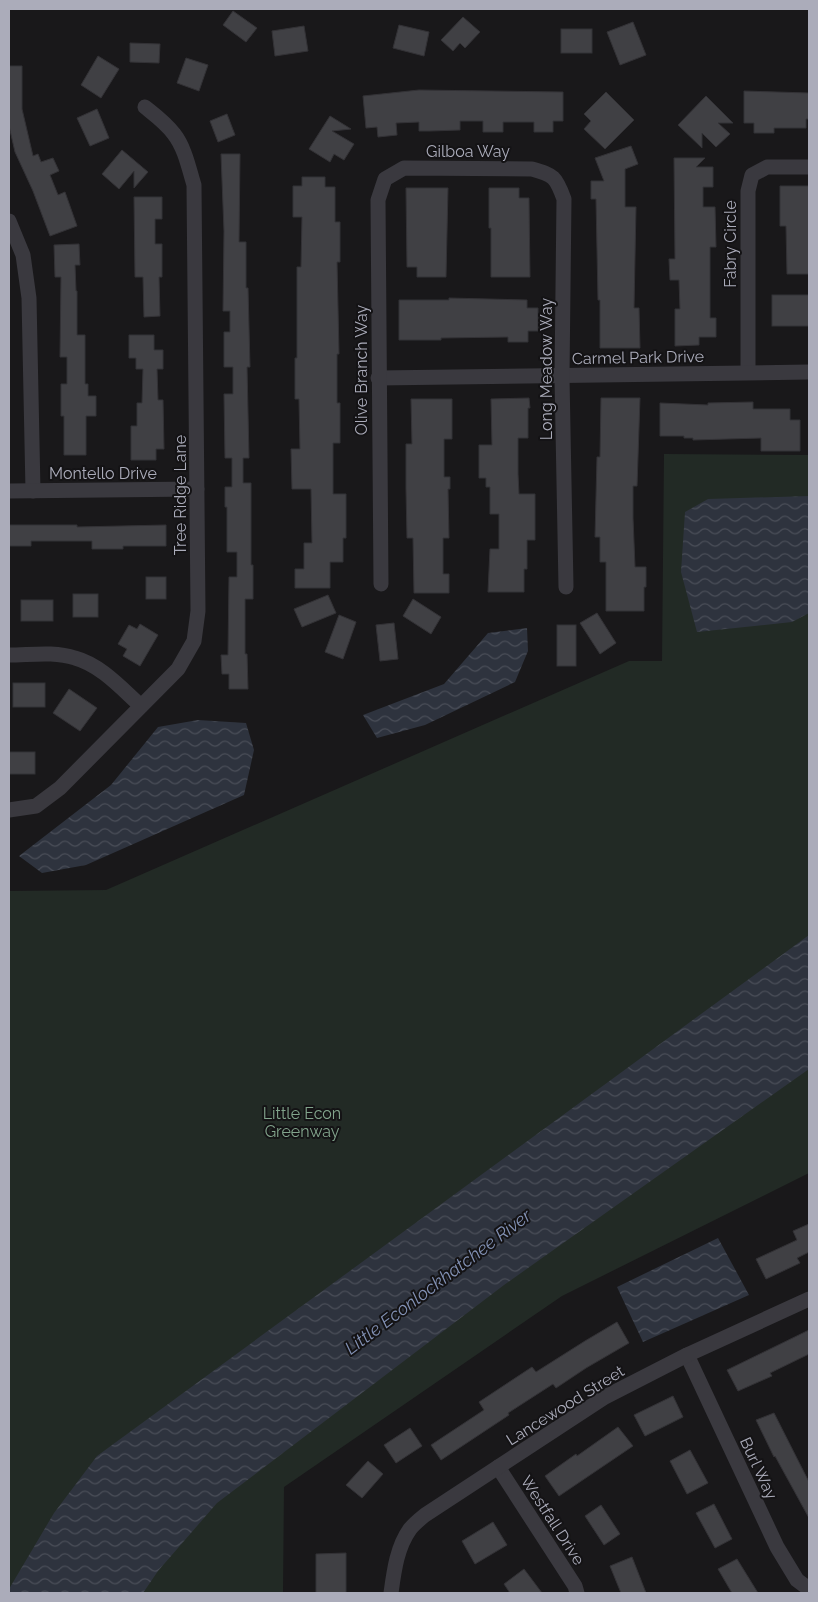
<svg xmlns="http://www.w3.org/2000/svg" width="818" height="1602" font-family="Raleway,sans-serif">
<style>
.park{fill:#222a25}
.water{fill:url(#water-waves)}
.building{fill:#404044;stroke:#333236}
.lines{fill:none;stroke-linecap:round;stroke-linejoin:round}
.minor{stroke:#3a393f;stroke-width:15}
.labels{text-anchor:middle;stroke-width:4;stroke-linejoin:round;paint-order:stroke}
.street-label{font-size:16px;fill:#abacba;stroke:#141315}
.park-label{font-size:16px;fill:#82a48c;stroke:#141315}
.water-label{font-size:18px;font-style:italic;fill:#8291b4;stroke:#141315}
</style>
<defs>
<pattern id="water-waves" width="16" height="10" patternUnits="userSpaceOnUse" patternTransform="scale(1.25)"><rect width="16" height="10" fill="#2e333e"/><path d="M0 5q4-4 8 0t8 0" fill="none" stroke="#4a4e58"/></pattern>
</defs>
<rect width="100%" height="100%" fill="#19181a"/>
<!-- park -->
<path class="park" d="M664,454L809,455V1173L562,1296L284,1487L283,1593H9V891L106,890L629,661H662Z"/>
<!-- water -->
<g class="water">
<path d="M809,496V613L792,622L697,632L681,572L685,512L708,499Z"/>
<path d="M527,628L528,651L515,682L425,725L377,738L363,715L444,684L488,633Z"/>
<path d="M198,720L246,723L254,750L244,795L86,865L42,873L19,856L111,785L158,727Z"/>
<path d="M809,935V1069L504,1285L217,1503L158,1571L143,1593H9V1589L54,1513L97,1456Z"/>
<path d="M718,1238L749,1295L643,1342L617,1287Z"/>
</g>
<!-- building -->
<g class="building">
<path d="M233,11L257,28L246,42L223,25Z"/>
<path d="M463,17L480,32L465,48L460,43L453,51L441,40Z"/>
<path d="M633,22L646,55L620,65L607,32Z"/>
<path d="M399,25L429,32L424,56L393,48Z"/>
<path d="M304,26L308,51L275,56L272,31Z"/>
<rect x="561" y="29" width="31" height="24"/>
<path d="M130,43L160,44L159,63L130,62Z"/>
<path d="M98,56L119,69L101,98L81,85Z"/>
<path d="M186,58L208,65L199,91L177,83Z"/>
<path d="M9,66H22V109L33,156L38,154L41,162L53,158L59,171L50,175L58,195L65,192L77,226L50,236L33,191L15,152L9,126Z"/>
<path d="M419,90L563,92V121H553V132H534V122H503V132H483V121H460V130L430,131H419V122L396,123L397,135L378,137L377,127L366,128L363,96Z"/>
<path d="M744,91L809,93V119H806V128H774V133H754V123H744Z"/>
<path d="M606,92L634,120L605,149L584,129L591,121L584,114Z"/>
<path d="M706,96L733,123H718L730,134L716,147L702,133V148L678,125Z"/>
<path d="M97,109L109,138L90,146L77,118Z"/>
<path d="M227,114L235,135L218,142L210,121Z"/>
<path d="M330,116L351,129L332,131L354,144L344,160L334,154L330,162L309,149Z"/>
<path d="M631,146L638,164L625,169V207H636L634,308H639L640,348H600V300H598L596,199H591V181H604L595,158Z"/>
<path d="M122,150L148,172L134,188V171L119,189L102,174Z"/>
<path d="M221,154H240L239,242H246V288H248L250,367H247L249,458H243V483H251V565H253V599H245V654H247L248,689H229V674H222L221,655H228L229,577H237V552H227V507H225V487H232V458H225L224,394H233V367H224V332H230V311H223L224,231Z"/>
<path d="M674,158H705L696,167H713V187H703V207H715L716,247H710V318H716V337H699V345L675,346V309H680L679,280H670L669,259H675Z"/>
<path d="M302,177H325V187H335V222H340V262H337L339,354H337V403H340V443H333V494H346V538H343V562H330V588H295V569H304V543H312L311,489H292L291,449H300L299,399H295V358H297V267H301L302,217H293V186H302Z"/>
<path d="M780,186H809V274H787L786,226H780Z"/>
<path d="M406,188H448L446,277H417V267H407Z"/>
<path d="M489,188H519V198H529L530,277H491V228H489Z"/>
<path d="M134,197H162V219H155V244H162V277H159L160,316L144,317L143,277H135Z"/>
<path d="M79,244L80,265H75L76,291H77V335H85V384H88V396H96V416H86V455H64V416H61V384H67V357H60L61,277H55L54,245Z"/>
<rect x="772" y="295" width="37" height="31"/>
<path d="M449,298L527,300V308H538V331H528V342H508V337L441,338V340H399V300H449Z"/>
<path d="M129,335H154V350H163V369H157L158,400H163L164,449H156V460H131V426H137V403H142L143,369H136V358H129Z"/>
<path d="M529,398L530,408H528V438H518V474L519,494H535V540H527V569H524V592H488L490,549H499V514H490V487H486V478H479V445H492L491,399Z"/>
<path d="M601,398H640L637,486H633V518L635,567H646V587H644V611H606V562H600V537H595L597,457H600Z"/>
<path d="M411,399H452V439H444V477H450V489H448L449,538H443V574H449V593H414L413,538H407L406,489V444H412Z"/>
<path d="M753,402V409H790V420H800V451H761V438L693,440V438H684V436H660V403L708,405V403Z"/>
<path d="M9,525H77V527L166,525V546H123V549H92V541H31V546H9Z"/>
<rect x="146" y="577" width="20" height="22"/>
<rect x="73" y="594" width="25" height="23"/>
<path d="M328,595L336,613L302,627L294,609Z"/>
<path d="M413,599L441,617L431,634L403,616Z"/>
<rect x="21" y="600" width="32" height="21"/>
<path d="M597,613L616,643L600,654L580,623Z"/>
<path d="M339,615L356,622L343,659L325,652Z"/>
<path d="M394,623L398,659L380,661L376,625Z"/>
<path d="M140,624L158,635L140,666L123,656L127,649L118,644L129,625L137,629Z"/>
<rect x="557" y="625" width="19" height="41"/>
<rect x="13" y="683" width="32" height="24"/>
<path d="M69,689L97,708L80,731L53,713Z"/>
<rect x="9" y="752" width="26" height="22"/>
<path d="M809,1224V1252L797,1258L800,1263L766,1279L756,1259L797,1240L793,1231Z"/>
<path d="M617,1322L629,1343L586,1368L556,1388L553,1384L508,1413L509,1415L441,1460L431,1445L484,1410L479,1402L532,1367L536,1372L585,1341Z"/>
<path d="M809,1330V1354L770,1373L772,1376L738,1391L727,1370Z"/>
<path d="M673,1396L683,1417L645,1436L634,1415Z"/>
<path d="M774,1413L809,1482V1518L775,1456L774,1457L756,1420Z"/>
<path d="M618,1427L633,1446L559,1496L545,1476L576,1454L577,1456Z"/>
<path d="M410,1428L422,1446L396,1463L384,1445Z"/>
<path d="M690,1450L708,1483L687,1494L670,1461Z"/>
<path d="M368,1461L383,1474L362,1498L346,1485Z"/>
<path d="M714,1504L732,1539L715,1548L696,1513Z"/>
<path d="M601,1505L620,1534L604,1545L585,1516Z"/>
<path d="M493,1522L507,1545L475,1564L462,1541Z"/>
<path d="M346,1553V1593H316V1554Z"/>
<path d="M632,1557L646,1593H621L610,1566Z"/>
<path d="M737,1559L758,1593H732L718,1569Z"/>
<path d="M524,1569L542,1593H510L504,1584Z"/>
</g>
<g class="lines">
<!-- minor -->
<g class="minor">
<path d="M9,221L23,255L29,298L33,491"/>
<path d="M748,372V191L752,175L767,167H809"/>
<path d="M378,378L809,372"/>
<path d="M9,491L197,489"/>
<path d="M381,584L378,200L385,179L404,168L532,169C554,175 556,177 564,199L562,377L566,587"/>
<path d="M9,655C30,655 54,651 75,658C101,665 122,689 141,706"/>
<path d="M9,810L36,806L60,788L178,669L194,641L198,611L194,185C189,169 185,148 174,134C166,123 155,115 145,107"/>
<path d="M687,1355L777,1547L797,1580L809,1589"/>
<path d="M498,1467L575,1586L577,1593"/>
<path d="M391,1593C394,1571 397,1547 410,1529C414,1524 420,1519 425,1515L605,1397L687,1355L809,1299"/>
</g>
</g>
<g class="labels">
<!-- street labels -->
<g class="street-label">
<text x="468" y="157">Gilboa Way</text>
<text transform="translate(730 244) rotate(-90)" y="6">Fabry Circle</text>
<text transform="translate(638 357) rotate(-1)" y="6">Carmel Park Drive</text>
<text transform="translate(546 369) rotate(-90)" y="6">Long Meadow Way</text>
<text transform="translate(361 370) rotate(-90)" y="6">Olive Branch Way</text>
<text x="103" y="479">Montello Drive</text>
<text transform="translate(180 495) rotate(-90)" y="6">Tree Ridge Lane</text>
<text transform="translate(565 1405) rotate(-32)" y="6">Lancewood Street</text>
<text transform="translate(759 1468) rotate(65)" y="6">Burl Way</text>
<text transform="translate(553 1520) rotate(57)" y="6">Westfall Drive</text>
</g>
<!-- park labels -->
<g class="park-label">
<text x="302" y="1119">Little Econ<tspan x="302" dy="18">Greenway</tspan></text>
</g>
<!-- water labels -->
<g class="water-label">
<text transform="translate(438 1282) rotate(-37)" y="6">Little Econlockhatchee River</text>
</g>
</g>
<!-- border -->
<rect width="818" height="1602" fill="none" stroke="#abacba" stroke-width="20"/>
</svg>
